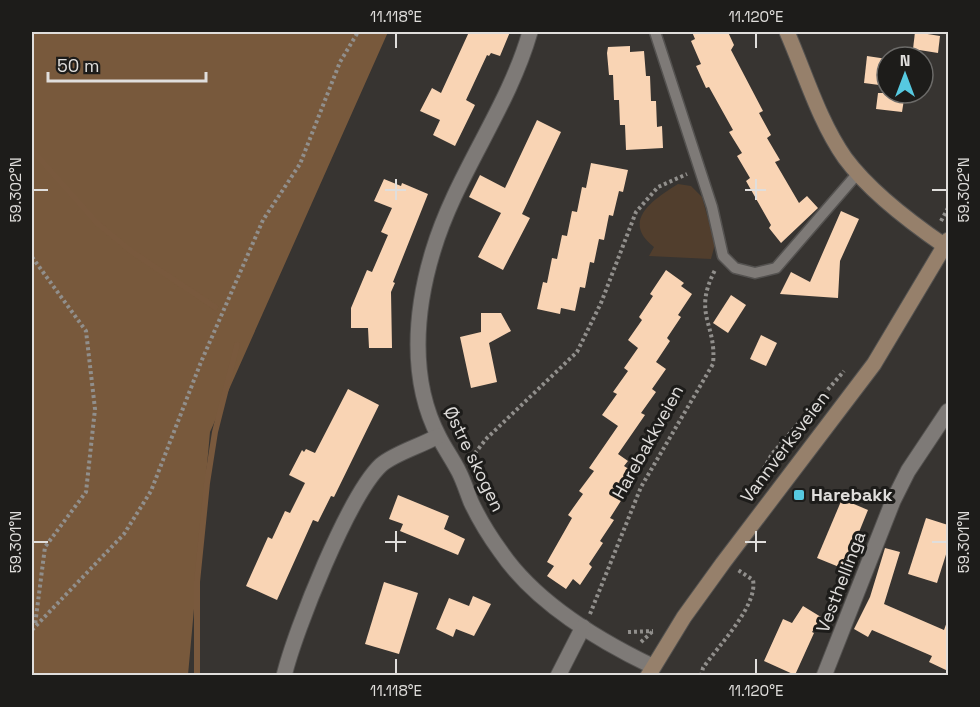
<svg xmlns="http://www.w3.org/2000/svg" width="980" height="707" font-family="'Space Grotesk',sans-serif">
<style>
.green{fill:#513e2d}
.forest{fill:#78593c}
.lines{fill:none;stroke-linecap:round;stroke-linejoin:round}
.stream{stroke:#79593d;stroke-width:6}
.building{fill:#f9d4b4}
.lane-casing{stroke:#545250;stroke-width:13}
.street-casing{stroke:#545250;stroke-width:17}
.secondary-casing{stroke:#545250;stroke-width:17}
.path{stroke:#918f8c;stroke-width:4;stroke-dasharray:3 3;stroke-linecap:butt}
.lane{stroke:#7e7a77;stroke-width:10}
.street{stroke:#7e7a77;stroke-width:15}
.secondary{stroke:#96806b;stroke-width:15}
.ticks{fill:none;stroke:#e0dedc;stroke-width:2}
.poi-dot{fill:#56c9e0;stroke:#1d1c1a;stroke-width:2}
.labels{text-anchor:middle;stroke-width:6;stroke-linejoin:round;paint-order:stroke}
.street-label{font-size:18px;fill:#e0dedc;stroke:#1d1c1a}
.poi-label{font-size:18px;font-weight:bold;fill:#e0dedc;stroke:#1d1c1a;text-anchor:start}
.neatline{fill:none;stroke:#e0dedc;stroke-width:2}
.ticks-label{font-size:15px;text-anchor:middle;fill:#e0dedc}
</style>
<rect width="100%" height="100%" fill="#373431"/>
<!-- green -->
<path class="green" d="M678,184L691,186L702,197L715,244L711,259L649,256L654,247C620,221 654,199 678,184Z"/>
<!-- forest -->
<path class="forest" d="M32,32H388L210,432L188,675H32Z"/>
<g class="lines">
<!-- stream -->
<g class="stream">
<path d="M32,150L98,224L135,254L215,307"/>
<path d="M197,676V582L207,483L215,432L237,345"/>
</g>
</g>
<!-- building -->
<g class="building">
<path d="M469,32H510L500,56L491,53L489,56L487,55L466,100L475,105L455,146L433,135L440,120L420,111L432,88L441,93Z"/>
<path d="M692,32H728L734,45L731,50L763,111L759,113L771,135L767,138L780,160L775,162L799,203L807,196L818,208L781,243L769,228L771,225L746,181L750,178L737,156L742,153L729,132L733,130L709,87L706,88L696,66L701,64L691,41L695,39Z"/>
<path d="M915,32L940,36L938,53L913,49Z"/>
<path d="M630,46V52L644,51L646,76H650L651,101H656L657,127L662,126L663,148L626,150L625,125H620L619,100H614L613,75H609L607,53L608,47Z"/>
<path d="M867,56L887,59V86L864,83Z"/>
<path d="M878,93H905L902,112L876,109Z"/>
<path d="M537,120L561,132L522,214L530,218L503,270L478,257L501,213L469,197L480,175L505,188Z"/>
<path d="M591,163L628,170L623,192L619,191L613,216L609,215L604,240L599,239L594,263L590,262L585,288L580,287L575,311L561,308L560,314L537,309L543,282L547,283L552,258L557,259L562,235L567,236L572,211L577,212L582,187L586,188Z"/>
<path d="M384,179L401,186L402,183L428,194L393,282L395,283L391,292L392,348H369L368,328H351V308L367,270L372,272L388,235L381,232L392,208L374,201Z"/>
<path d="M841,211L859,219L840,261L838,298L780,294L791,272L810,282Z"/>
<path d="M666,270L684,283L681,286L692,294L678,315L681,317L667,338L670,341L656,362L666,369L652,389L656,392L641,413L645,415L618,454L628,461L624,466L635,473L620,493L624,496L610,518L614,520L600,541L603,543L589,564L592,567L580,585L573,579L566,589L547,576L554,566L547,562L572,518L568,515L583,494L579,491L594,471L589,468L618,426L602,415L617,394L613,392L628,371L624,368L638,348L628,340L642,320L639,317L653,296L650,294Z"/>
<path d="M731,295L746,305L728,333L713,323Z"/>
<path d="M481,313H501L511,331L489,343L497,382L471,388L460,337L481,332Z"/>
<path d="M761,335L777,343L766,366L750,359Z"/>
<path d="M348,389L379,405L334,497L331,496L318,522L313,520L277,600L246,586L268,537L272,539L285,511L290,513L305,483L289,475L302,450L304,452L306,449L315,453Z"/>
<path d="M398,495L449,516L444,529L465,539L458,555L400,531L403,524L389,519Z"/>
<path d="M842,499L868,510L844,569L817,558Z"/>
<path d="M926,518L948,525V548L937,583L908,574Z"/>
<path d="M885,548L900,552L884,604L944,630L948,619V671L929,662L932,656L872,630L868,637L854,629L870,597Z"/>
<path d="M384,582L418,593L399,654L365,644Z"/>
<path d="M473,596L491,604L474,636L456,629L453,637L436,629L449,598L469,606Z"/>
<path d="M803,606L821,617L812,632L814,633L795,675L764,661L783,619L792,623Z"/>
</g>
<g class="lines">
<!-- lane casing -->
<g class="lane-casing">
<path id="lane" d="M655,32L712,207L723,256L735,268L755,273L776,268L858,173"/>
</g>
<!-- street casing -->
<g class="street-casing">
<g id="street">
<path d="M530,32C508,109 456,174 433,251C415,310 409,380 439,437C445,449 453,460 459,472C464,482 467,492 471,502C479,519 490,537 501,552C536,603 598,640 652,666"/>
<path d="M284,676C295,630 349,495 381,465C395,453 421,446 438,436"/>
<path d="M558,676L583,627"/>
<path d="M824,676L893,501L908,471L948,411"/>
</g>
</g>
<!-- secondary casing -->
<g class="secondary-casing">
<g id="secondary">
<path d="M787,32C805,73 819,121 845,158C870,192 910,222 945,246"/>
<path d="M648,676L684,617L723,563L874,364L948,240"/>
</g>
</g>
<!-- path -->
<g class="path">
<path d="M32,32H33"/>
<path d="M941,221L948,208"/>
<path d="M32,257L86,331L95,409L86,492L45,547L35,625"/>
<path d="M471,458L487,438L577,352L601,303L636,212L658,187L687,174"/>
<path d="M746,500L772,454L844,371"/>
<path d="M590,614L641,487L713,364C717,323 692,315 715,270"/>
<path d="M32,630L124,534L151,491L201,362L263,220L300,164L340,62L358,32"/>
<path d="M628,632L653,631"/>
<path d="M641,642L653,631"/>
<path d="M701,676L703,668C718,646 758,606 753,580L738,570"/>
</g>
<!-- lane -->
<use href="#lane" class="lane"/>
<!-- street -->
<use href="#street" class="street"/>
<!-- secondary -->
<use href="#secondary" class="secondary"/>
</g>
<!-- ticks -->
<path class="ticks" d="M396,33V48M756,33V48M396,179V200M756,179V200M33,190H48M385,190H406M745,190H766M932,190H947M396,531V552M756,531V552M33,542H48M385,542H406M745,542H766M932,542H947M396,659V674M756,659V674"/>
<!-- markers -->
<rect class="poi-dot" x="793" y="489" width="12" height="12" rx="3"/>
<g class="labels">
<!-- street labels -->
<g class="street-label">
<text transform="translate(648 442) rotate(-61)" y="6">Harebakkveien</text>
<text transform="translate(785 447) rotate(-53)" y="6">Vannverksveien</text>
<text transform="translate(474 459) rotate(64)" y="6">Østre skogen</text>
<text transform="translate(841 582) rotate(-69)" y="6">Vesthellinga</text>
</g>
<!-- poi labels -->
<g class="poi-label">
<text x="811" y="501">Harebakk</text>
</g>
</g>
<!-- border -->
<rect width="980" height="707" fill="none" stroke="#1d1c1a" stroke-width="66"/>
<!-- north arrow -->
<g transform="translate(905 75)"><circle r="28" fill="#1d1c1a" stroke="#6b6a68" stroke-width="1.5"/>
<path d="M0-4.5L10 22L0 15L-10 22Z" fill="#56c9e0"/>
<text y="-9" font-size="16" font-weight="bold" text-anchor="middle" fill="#e0dedc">N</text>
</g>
<!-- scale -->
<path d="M48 72v9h158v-9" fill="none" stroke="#e0dedc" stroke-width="3"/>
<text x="57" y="72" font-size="18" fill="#e0dedc" stroke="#1d1c1a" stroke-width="4.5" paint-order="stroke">50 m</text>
<rect x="33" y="33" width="914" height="641" class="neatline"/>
<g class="ticks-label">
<text x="396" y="22">11.118°E</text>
<text x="756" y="22">11.120°E</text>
<text transform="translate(16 190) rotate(-90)" y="5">59.302°N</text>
<text transform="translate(964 190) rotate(-90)" y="5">59.302°N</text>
<text transform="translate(16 542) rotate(-90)" y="5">59.301°N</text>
<text transform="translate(964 542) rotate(-90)" y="5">59.301°N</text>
<text x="396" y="696">11.118°E</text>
<text x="756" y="696">11.120°E</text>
</g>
</svg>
